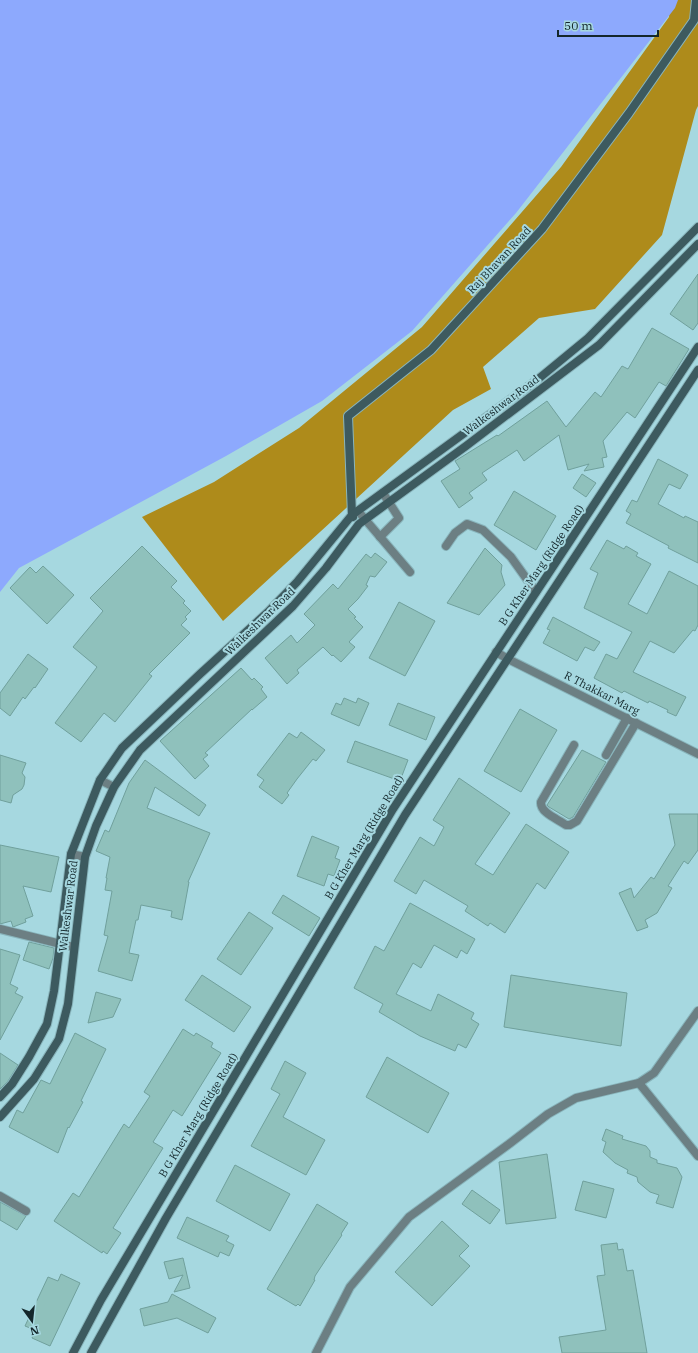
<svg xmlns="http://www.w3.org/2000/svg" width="698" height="1353" font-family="'IBM Plex Serif',serif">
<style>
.forest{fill:#ae8b1b}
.water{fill:#8da9fd}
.building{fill:#8fc1bc;stroke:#70a09c}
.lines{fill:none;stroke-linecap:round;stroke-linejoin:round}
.street-casing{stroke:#89b5bc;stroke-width:10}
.secondary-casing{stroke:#89b5bc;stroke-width:10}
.street{stroke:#6c7f83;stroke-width:8}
.secondary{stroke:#3d5a5f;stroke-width:8}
.labels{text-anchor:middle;stroke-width:4;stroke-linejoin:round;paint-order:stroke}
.street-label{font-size:11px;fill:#14272b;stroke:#a6d8e0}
</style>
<rect width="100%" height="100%" fill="#a6d8e0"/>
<!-- forest -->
<path class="forest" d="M670,0H698V106L696,110L662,235L595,309L539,318L483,367L491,389L453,410L223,621L142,517L214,482L299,428L422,327L561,167L669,17Z"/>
<!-- water -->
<path class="water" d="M0,0H678L675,8L516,213L412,331L322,401L226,456L19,568L0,592Z"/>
<!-- building -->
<g class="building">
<path d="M698,274V323L693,330L670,314Z"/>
<path d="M652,328L689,349L666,386L659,382L635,418L627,412L603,441L607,457L602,458L604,467L584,471L589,464L568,470L559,435L524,461L517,450L482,473L487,480L469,493L473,498L459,508L441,481L460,469L455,461L497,435L498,436L547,401L566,427L595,392L601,397L622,366L628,369Z"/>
<path d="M658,459L688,475L680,489L669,484L658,504L684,518L685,516L698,522V563L668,548L669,546L626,523L631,514L626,511L632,500L637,502Z"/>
<path d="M582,474L596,483L586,497L573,488Z"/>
<path d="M514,491L556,516L536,550L494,525Z"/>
<path d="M607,540L624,549L626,546L638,553L636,556L651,564L628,604L647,614L669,571L698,586V625L695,631L693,630L674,653L650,641L633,672L686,697L676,716L667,712L668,710L649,701L648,703L624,691L622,693L594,678L606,654L617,659L632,632L584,608L598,573L590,569Z"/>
<path d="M142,546L177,581L171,587L185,601L183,603L191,611L185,617L187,619L181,625L190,633L149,674L152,676L115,722L104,713L81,742L55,723L97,667L73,647L103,611L90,598Z"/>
<path d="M485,548L502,565L501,572L505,585L479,615L447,603Z"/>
<path d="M375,553L387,562L375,577L370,576L366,585L368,586L358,599L348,609L356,617L354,618L363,627L349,642L355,647L341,662L333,655L332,656L323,647L297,670L299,673L287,684L265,658L291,635L297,643L315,625L304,614L333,584L338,589L366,554L371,558Z"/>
<path d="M43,566L74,595L47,624L10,588L30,567L36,573Z"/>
<path d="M399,602L435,621L405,676L369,658Z"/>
<path d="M553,617L600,642L594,651L585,647L577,661L543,643L550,630L547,629Z"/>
<path d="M28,654L48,669L35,688L34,687L25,699L23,697L10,716L0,708V693Z"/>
<path d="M241,668L252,680L254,678L263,687L261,689L267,697L252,710V709L205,753L208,755L203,759L209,766L195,779L160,741Z"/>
<path d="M344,698L356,703L358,698L369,703L359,726L331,714L336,703L341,705Z"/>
<path d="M398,703L435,717L426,740L389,725Z"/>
<path d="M520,709L557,730L521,792L484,771Z"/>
<path d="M301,732L325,750L316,761L313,759L297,779L287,793L289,795L282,804L259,787L264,780L257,775L289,733L297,738Z"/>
<path d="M355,741L408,760L400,781L347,762Z"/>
<path d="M582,750L606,762L573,817L569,819L549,807L547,805Z"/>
<path d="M0,755L26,763L22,773L25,777L24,785L22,789L13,795L11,803L0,800Z"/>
<path d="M145,760L206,805L199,816L155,787L147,808L210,833L188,882H189L182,920L171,917L172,911L141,905L138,920H136L129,953L139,955L132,981L98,971L108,936L104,935L112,891L105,890L107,878H106L110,857L96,851L105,830L109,832L129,783Z"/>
<path d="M459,778L510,813L475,864L493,875L526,824L569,852L545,889L537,883L505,933L490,923L488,926L465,911L468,906L424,880L416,894L394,881L420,837L434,846L444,827L433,820Z"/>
<path d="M669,814H698V850L688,864L684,861L668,886L672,888L657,913L645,920L648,927L637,931L619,893L631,888L634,898L651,877L654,879L675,845Z"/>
<path d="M312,836L339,847L335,858L340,860L334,876L328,874L324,886L297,876Z"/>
<path d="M0,845L59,857L51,892L23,886L33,916L25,919L26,922L13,927L11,921L0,924Z"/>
<path d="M283,895L320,918L309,936L272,913Z"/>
<path d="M410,903L475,939L467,954L461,950L457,958L434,945L421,968L413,963L396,994L431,1011L438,994L474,1013L471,1019L479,1024L466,1048L458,1044L455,1051L420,1036L379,1012L383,1004L354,988L375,946L384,951Z"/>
<path d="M249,912L273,928L241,975L217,959Z"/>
<path d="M29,942L54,948L53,958L49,969L23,960Z"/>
<path d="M0,949L20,955L10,984L18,988L15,993L23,997L0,1040Z"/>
<path d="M202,975L251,1007L234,1032L185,1000Z"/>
<path d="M511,975L627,993L621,1046L504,1027Z"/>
<path d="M96,992L121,999L113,1017L88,1023Z"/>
<path d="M183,1029L194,1036L196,1033L213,1043L211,1047L221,1053L182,1116L173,1110L153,1142L163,1148L113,1228L121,1233L107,1254L103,1251L102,1253L54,1221L73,1193L79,1197L124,1124L129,1128L150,1096L144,1092Z"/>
<path d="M75,1033L106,1049L81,1101L83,1102L69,1128L68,1127L58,1153L9,1127L17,1110L23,1113L41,1080L50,1084Z"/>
<path d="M0,1053L18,1065L8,1081L0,1089Z"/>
<path d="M387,1057L449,1093L428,1133L366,1097Z"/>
<path d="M285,1061L306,1073L283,1117L325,1140L306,1175L251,1146L280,1094L271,1089Z"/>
<path d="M606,1129L623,1136L622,1139L646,1146L650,1151V1157L657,1160V1163L677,1168L682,1177L673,1208L656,1203L659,1195L650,1192L638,1182L637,1177L627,1173L628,1170L615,1163L603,1152L606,1142L602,1140Z"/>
<path d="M547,1154L556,1218L506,1224L499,1162Z"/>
<path d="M235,1165L290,1194L270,1231L216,1201Z"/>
<path d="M583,1181L614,1189L606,1218L575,1210Z"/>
<path d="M472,1190L500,1210L490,1224L462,1204Z"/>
<path d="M0,1202L26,1216L17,1230L0,1220Z"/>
<path d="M317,1204L348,1223L341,1234L342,1235L315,1276L314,1280H315L300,1306L298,1304L296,1306L267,1289Z"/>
<path d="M187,1217L229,1236L226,1241L234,1245L229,1256L220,1252L218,1257L177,1238Z"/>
<path d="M442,1221L469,1246L459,1256L470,1266L432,1306L395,1272Z"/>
<path d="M617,1243L618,1250L623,1249L627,1271L633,1270L647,1353H562L559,1337L606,1330L597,1276L605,1275L601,1245Z"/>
<path d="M183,1258L190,1288L174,1292L183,1275L169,1279L164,1262Z"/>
<path d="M61,1274L80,1283L50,1346L32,1338L35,1330L25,1326L48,1277L58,1281Z"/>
<path d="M172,1294L216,1318L208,1333L177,1318L144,1326L140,1309L168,1302Z"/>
</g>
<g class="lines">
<!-- street casing -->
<g class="street-casing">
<g id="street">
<path d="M358,511L410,572"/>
<path d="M380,537L399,518L383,493"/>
<path d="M446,546L455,533L467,524L483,530L511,557L536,592"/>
<path d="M496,652L508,659L698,754"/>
<path d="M574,745L541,802C540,813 558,819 566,825H570L577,821L636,723"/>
<path d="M606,755L627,718"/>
<path d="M100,780L114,787"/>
<path d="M71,854L85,857"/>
<path d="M0,929L73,947"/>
<path d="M639,1083L698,1156"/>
<path d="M0,1196L26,1211"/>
<path d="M316,1353L350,1287L409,1217L509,1144L548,1114L576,1098L639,1083L654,1073L698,1011"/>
</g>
</g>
<!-- secondary casing -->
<g class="secondary-casing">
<g id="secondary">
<path d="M353,517L352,515L348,416L431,350L542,229L629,113L694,20L696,0"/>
<path d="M0,1097L12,1084L29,1057L47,1024L54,991L71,854L100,780L122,748L200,674L268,612L297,582L352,515L537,380L588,338L698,227"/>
<path d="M0,1117L34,1079L59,1039L68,1004L85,857L96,826L114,787L140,750L293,606L326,568L359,524L466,446L599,345L698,244"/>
<path d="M73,1353L101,1300L393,809L698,347"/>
<path d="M91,1353L166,1218L405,815L698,370"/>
</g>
</g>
<!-- street -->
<use href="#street" class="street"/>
<!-- secondary -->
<use href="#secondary" class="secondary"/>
</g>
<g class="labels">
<!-- street labels -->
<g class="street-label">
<text transform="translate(499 260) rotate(-47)" y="4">Raj Bhavan Road</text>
<text transform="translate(501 405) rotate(-37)" y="4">Walkeshwar Road</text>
<text transform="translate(541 565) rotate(-56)" y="4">B G Kher Marg (Ridge Road)</text>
<text transform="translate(260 621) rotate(-44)" y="4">Walkeshwar Road</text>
<text transform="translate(602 693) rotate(27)" y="4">R Thakkar Marg</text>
<text transform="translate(364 837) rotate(-59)" y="4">B G Kher Marg (Ridge Road)</text>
<text transform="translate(68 906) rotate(-83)" y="4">Walkeshwar Road</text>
<text transform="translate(198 1115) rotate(-59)" y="4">B G Kher Marg (Ridge Road)</text>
</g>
</g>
<!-- north arrow -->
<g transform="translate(32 1321) rotate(165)" stroke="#a6d8e0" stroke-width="3" paint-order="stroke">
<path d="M0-3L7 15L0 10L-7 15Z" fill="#14272b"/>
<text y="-6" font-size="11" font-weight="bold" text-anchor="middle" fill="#14272b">N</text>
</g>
<!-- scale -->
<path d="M558 30v6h100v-6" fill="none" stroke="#14272b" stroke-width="2"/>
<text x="564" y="30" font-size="12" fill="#14272b" stroke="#a6d8e0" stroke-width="3" paint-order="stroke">50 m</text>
</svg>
